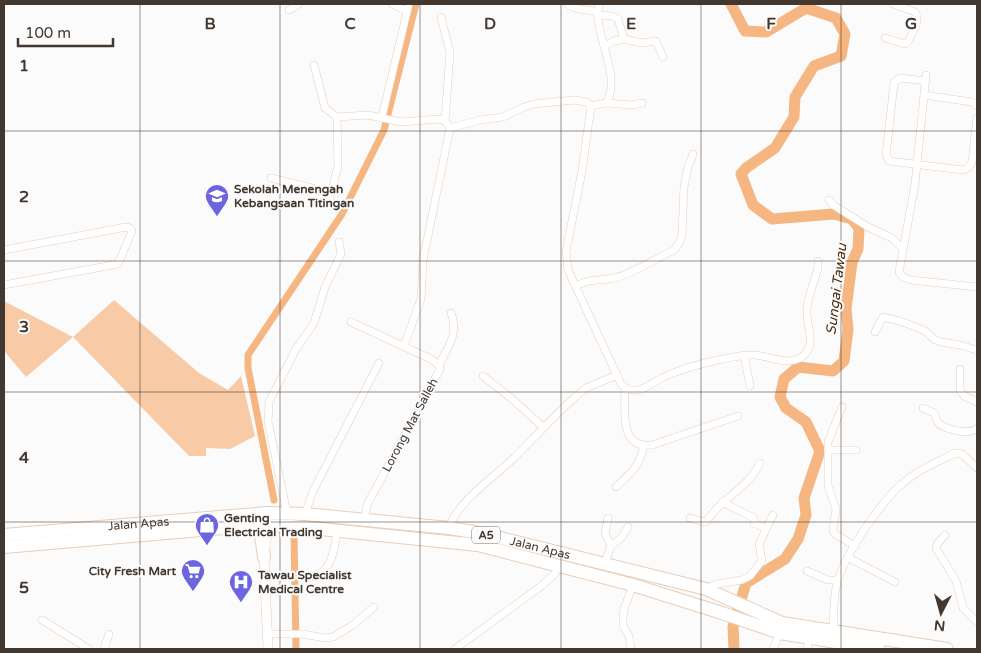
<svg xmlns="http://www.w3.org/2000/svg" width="981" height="653" font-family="'Varela Round',sans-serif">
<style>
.green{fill:#f8cba6}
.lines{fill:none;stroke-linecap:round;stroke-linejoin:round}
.canal{stroke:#f5b681;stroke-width:7}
.river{stroke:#f5b681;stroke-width:11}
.minor-casing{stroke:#e7ceba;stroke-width:8}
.tertiary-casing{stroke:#e7ceba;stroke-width:10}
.trunk-casing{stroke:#e7ceba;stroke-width:14}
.minor{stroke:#fff;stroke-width:7}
.tertiary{stroke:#fff;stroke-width:9}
.trunk{stroke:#fff;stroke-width:12}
.grid{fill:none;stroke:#423830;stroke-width:1;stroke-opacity:0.55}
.labels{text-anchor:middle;stroke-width:4;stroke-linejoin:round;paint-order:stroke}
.shield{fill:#fbfbfb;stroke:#7a726d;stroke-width:1}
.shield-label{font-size:11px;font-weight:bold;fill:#423830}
.poi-label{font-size:12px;font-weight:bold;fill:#423830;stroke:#fbfbfb;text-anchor:start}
.street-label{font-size:12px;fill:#423830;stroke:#fbfbfb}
.water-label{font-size:14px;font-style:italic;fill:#4e2f11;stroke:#fbfbfb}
.grid-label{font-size:16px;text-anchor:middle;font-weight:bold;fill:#423830;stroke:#fbfbfb;stroke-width:4;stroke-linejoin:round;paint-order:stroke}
</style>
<rect width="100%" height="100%" fill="#fbfbfb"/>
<!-- green -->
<path class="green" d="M114,300L199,373L228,390L241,376L255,436L230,449L206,448V456H189L73,337L26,377L4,351V301L73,337Z"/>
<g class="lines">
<!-- canal -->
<g class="canal">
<path d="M274,500L248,368V355L342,214L384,130L416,4"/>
<path d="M294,534L296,649"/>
</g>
<!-- river -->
<path class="river" d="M731,4L745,31L766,32L806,8L836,18L845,34L841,56L814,66L795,97L794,117L775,148L746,168L741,174L753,205L772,219L834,214L852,219L859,228L858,249L852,262L846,309L848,329L844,361L833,371L798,367L784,379L780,397L786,408L806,422L820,451L804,498L806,515L798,539L785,559L746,583L733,627L734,649"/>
<!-- minor casing -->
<g class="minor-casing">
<g id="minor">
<path d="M392,4L407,11"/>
<path d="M567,4C576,10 587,10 598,11"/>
<path d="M289,10L299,4"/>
<path d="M597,15L612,16L618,19L624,39"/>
<path d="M441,17L450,53L445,121"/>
<path d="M885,38L905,44L908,42C912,33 921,22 915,12L893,4"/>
<path d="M604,46L614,41L624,39L641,43L656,41L663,57"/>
<path d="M314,65L325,108L337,117L338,166L329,201"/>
<path d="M926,75L915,184L899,272L903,277L911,280L977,287"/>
<path d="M926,81L900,78L894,83L886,155L889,161L963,170L968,168L972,162L977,118"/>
<path d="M924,95L972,102L977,106"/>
<path d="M606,103L633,105L642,103"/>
<path d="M591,106L582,171L566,251L568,270L621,384C626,389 631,391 638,390C647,388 654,382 662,378C677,370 693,366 709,362C724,359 740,354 755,355C771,356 793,369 806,353C816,341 805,322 807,308C808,295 815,280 818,268V261"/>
<path d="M591,106L606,103C623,76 592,33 599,4"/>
<path d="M337,117L368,115L401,122L440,119L445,121L450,128L423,260L421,299L404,346"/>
<path d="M382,117L409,4"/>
<path d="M450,128L480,120L503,117L524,107L534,104L574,100L587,102L591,106"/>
<path d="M271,178L332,193"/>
<path d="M829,200L833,205L868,227L892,238L902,248"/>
<path d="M4,250L126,227L130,228L132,231L118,264L4,285"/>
<path d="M576,286C589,278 600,281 614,278C631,275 657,258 674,250C679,245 681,241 682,234L684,187L688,167L693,154"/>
<path d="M351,322L431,359L439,365L440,369L367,505L364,520"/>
<path d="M875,332L883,317L900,321L918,328L925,331L935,340L941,342L960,345L977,350"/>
<path d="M744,355L750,386"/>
<path d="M439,365C448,347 459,334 451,313"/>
<path d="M960,369V390L964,396L977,402"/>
<path d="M483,376L511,398L543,427"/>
<path d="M625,389C625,411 619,449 652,445L738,416"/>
<path d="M842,407L828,442V486L836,509L833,530L835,534L855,546"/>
<path d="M923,408L934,413C936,415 935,418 937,421C941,429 970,436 977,428"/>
<path d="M828,450H856"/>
<path d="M616,487C629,475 642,464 643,446"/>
<path d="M722,502L754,518V523L766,529"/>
<path d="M287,513L268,421L269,402L296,349L314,323L325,287L341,254L339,242"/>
<path d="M305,514L313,491L379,363"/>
<path d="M608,518L605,533L611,546"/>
<path d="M690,518L704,522L707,521C721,498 749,488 760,463"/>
<path d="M449,528C457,502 494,477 514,458C534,438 553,417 574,398L586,388L617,375"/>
<path d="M945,535L937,544L936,548L956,581L963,608L977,622"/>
<path d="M849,558L895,582"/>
<path d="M604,565L611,546L622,537L628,527"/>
<path d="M807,571L828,580H838"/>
<path d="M307,579C312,576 318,575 322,572C334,562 335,544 337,530"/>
<path d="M706,589L717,584L742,580L750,576L762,561L759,544L773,515"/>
<path d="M42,620L89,649"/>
<path d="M833,632C834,616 833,598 837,583C845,554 880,503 902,484C917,470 937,462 955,453L962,454L977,468"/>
<path d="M267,634H303L325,638L333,637L353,625L374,607"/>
<path d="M104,649L109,634"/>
<path d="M455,649L540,587L554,575L560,565"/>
<path d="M631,649L629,636L623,626V616L624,609L633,585"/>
<path d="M773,649L780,633"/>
<path d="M807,649L809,639"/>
</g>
</g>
<!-- tertiary casing -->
<g class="tertiary-casing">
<path id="tertiary" d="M268,649L264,557L266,537L270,531L281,527"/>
</g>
<!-- trunk casing -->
<g class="trunk-casing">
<g id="trunk">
<path d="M252,520C262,530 262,543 264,557"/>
<path id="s1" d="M4,535L267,513L305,514L449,528L480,533L706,589L782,623L947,649"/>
<path d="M4,547L258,525L291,526L478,545L633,585L722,613L780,633L879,649"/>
</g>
</g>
<!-- minor -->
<use href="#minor" class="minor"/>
<!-- tertiary -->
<use href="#tertiary" class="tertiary"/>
<!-- trunk -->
<use href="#trunk" class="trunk"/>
</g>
<!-- grid -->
<path class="grid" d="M140,4V649M280,4V649M420,4V649M561,4V649M701,4V649M841,4V649M4,131H977M4,261H977M4,392H977M4,522H977"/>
<!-- icons -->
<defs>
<g id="school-pin" transform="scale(1.25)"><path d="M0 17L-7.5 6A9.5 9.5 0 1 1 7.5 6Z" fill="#6c65df" stroke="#fbfbfb"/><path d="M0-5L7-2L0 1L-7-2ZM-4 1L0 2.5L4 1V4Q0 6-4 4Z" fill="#fff"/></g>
<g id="shop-pin" transform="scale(1.25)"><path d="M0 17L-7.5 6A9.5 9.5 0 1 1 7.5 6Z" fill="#6c65df" stroke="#fbfbfb"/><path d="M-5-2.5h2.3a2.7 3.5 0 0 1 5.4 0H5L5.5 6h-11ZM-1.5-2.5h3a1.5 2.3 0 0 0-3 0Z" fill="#fff"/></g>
<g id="supermarket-pin" transform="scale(1.25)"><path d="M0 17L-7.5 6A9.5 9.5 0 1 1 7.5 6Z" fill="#6c65df" stroke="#fbfbfb"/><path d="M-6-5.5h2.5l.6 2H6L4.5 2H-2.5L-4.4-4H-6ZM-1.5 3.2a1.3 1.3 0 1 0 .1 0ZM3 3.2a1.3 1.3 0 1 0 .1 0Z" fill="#fff"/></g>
<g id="hospital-pin" transform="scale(1.25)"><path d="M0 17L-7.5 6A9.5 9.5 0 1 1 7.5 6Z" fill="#6c65df" stroke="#fbfbfb"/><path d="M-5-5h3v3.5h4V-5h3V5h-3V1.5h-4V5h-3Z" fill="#fff"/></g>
</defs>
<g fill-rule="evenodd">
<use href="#school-pin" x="217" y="196"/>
<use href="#shop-pin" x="207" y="525"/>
<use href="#supermarket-pin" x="193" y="571"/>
<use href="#hospital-pin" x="241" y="582"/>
</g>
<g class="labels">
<!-- shield labels -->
<rect class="shield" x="472" y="526.5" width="28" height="17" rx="4"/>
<g class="shield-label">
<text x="486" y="539">A5</text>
</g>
<!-- poi labels -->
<g class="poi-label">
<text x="234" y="193">Sekolah Menengah<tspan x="234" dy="14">Kebangsaan Titingan</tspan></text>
<text x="224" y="522">Genting<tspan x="224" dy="14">Electrical Trading</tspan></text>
<text x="176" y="575" text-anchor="end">City Fresh Mart</text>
<text x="258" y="579">Tawau Specialist<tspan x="258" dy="14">Medical Centre</tspan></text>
</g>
<!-- street labels -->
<g class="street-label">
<text transform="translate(410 425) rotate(-62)" y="4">Lorong Mat Salleh</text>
<text dy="4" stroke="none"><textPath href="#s1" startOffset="135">Jalan Apas</textPath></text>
<text dy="4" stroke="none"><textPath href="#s1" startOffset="540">Jalan Apas</textPath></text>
</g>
<!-- water labels -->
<g class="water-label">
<text transform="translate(836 289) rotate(-83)" y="5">Sungai Tawau</text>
</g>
</g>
<g class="grid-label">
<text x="210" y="29">B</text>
<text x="350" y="29">C</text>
<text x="490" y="29">D</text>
<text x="631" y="29">E</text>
<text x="771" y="29">F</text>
<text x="911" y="29">G</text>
<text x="24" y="71">1</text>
<text x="24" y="202">2</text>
<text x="24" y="332">3</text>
<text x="24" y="463">4</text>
<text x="24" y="593">5</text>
</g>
<!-- border -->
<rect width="981" height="653" fill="none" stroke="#423830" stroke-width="10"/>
<!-- north arrow -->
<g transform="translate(941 613) rotate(186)" stroke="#fbfbfb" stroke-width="4" paint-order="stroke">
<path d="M0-4L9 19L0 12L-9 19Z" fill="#423830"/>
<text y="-8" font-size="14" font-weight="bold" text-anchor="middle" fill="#423830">N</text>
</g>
<!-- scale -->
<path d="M18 38v8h95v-8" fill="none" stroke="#423830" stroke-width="2.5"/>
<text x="25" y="38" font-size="15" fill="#423830" stroke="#fbfbfb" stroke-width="4" paint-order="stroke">100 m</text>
</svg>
